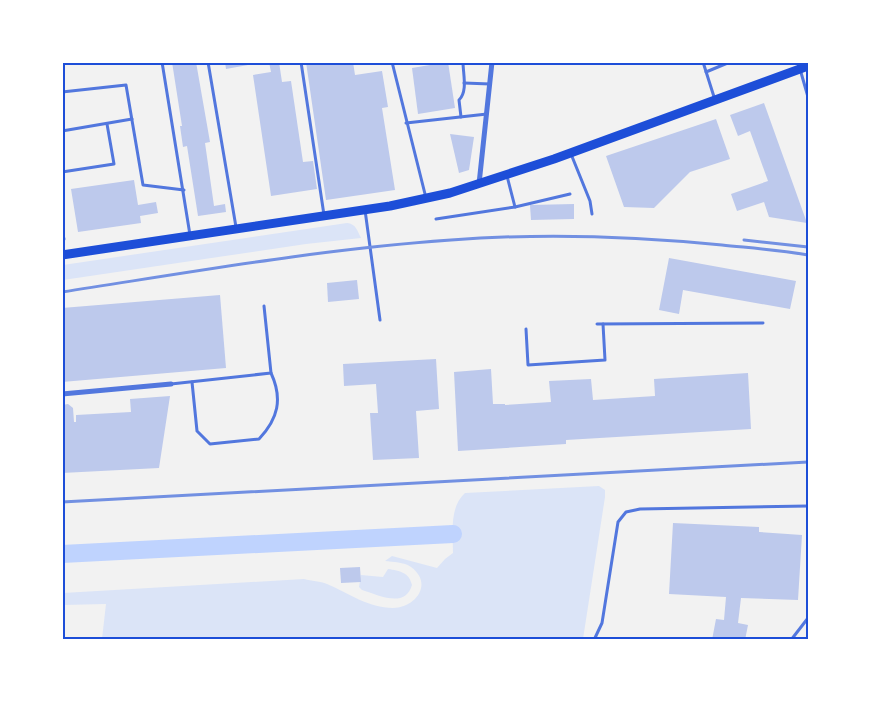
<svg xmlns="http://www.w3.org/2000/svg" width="871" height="702" font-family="'Open Sans',sans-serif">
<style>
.green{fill:#dbe4f7}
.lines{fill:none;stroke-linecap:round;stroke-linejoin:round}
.river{stroke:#bfd3fe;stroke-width:18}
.building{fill:#bdc9ec}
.service{stroke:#5277de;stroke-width:3}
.minor{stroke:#5277de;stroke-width:5}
.secondary{stroke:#1d4ed8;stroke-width:9}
.rail{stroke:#7290e2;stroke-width:3}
.neatline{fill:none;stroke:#1d4ed8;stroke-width:2}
</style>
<rect width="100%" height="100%" fill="#f2f2f2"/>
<!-- green -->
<g class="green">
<path d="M347,223C356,224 357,230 361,238L306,244L63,280V265Z"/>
<path d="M599,486L605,490V497L583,639H102L106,604L63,605V593L304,579C312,581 320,581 327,584C348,593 369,608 393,608C415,608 434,584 411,567C404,562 393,562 385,561L392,556L437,568L445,559L453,553C453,534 449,507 465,493Z"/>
<path d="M388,569C400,571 409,572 412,585C405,609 379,595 362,590L359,587L361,575L383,577Z"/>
</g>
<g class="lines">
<!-- river -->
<path class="river" d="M62,554L453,534"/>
</g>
<!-- building -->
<g class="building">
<path d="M172,62H196L210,142L205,143L214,206L225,204L226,212L198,216L187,146L183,147L180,126H182Z"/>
<path d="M225,62H247L248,65L226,69Z"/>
<path d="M269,62H279L282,82L291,81L303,162L313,161L317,189L271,196L253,75L271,72Z"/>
<path d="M306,62H353L355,75L382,71L388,107L382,108L395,190L326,200Z"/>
<path d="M448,62L455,108L418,114L412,68Z"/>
<path d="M764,103L807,223L769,217L764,202L737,211L731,194L768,181L750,131L738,136L730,115Z"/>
<path d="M716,119L730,159L690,172L654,208L624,207L606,156Z"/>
<path d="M450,134L474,137L469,170L459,173Z"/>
<path d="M134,180L138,205L156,202L158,213L140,216L141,223L78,232L71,189Z"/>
<path d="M574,204V219L531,220L530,205Z"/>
<path d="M669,258L796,281L790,309L683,290L679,314L659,310Z"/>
<path d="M357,280L359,299L328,302L327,283Z"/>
<path d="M220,295L226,368L62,382V308Z"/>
<path d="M436,359L439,409L416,411L419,458L373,460L370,413H378L376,384L344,386L343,364Z"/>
<path d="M491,369L493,404H505V405L551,402L549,381L591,379L593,400L655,396L654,379L748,373L751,429L566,440V444L458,451L454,372Z"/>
<path d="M170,396L159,468L62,473V405L68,404L73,408L74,422H76V415L131,412L130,399Z"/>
<path d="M673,523L759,527V532L802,535L798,600L741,598L738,623L748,625L745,640H712L716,619L724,620L726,597L669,594Z"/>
<path d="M360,567L361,582L341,583L340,568Z"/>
</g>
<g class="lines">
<!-- service -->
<g class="service">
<path d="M162,62L190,235"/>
<path d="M208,62L236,227"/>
<path d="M301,62L324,215"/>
<path d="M392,62L426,198"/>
<path d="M703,62L715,100"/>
<path d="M798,62L808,97"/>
<path d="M706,72L730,62"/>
<path d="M464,83L490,84"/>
<path d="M62,92L126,85L143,185L184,190"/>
<path d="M461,117L459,100C468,91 463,74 463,62"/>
<path d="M406,123L487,114"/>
<path d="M62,131L132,119"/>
<path d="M571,154L590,201L592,214"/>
<path d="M62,172L114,164L107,124"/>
<path d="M507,176L515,207L570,194"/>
<path d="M365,210L380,320"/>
<path d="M436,219L515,207"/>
<path d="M62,231L64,239L62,244"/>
<path d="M597,324L763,323"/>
<path d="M526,329L528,365L605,360L603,324"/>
<path d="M192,382L197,431L210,444L259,439C278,419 283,399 271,373"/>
<path d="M171,384L271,373L264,306"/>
<path d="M594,640L602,623L618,522L626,512L640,509L808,506"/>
<path d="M791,640L808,618"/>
</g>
<!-- minor -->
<g class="minor">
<path d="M479,184L492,62"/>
<path d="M62,394L171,384"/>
</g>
<!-- secondary -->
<path class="secondary" d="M62,255L390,206L450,193L554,159L808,66"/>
<!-- rail -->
<g class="rail">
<path d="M744,240L808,247"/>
<path d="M62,292C192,272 321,249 451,240C542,233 632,236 722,245C751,248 780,250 808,255"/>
<path d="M62,502L808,462"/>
</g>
</g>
<!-- border -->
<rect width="871" height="702" fill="none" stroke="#ffffff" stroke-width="128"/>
<rect x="64" y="64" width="743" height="574" class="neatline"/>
</svg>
